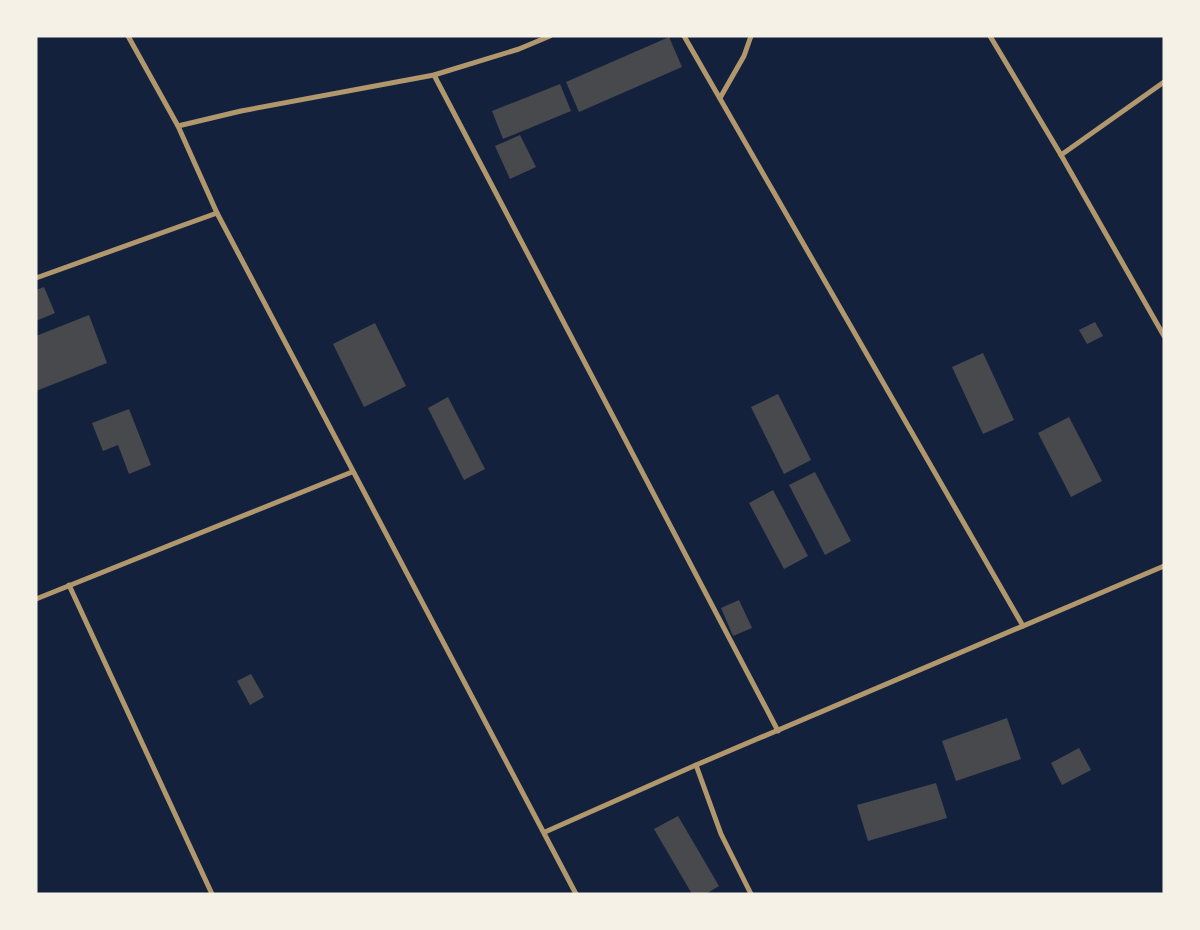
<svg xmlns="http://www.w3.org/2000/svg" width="1200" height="930" font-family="'Roboto Condensed',sans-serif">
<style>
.building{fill:#48494c}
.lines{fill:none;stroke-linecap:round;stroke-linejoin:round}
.minor{stroke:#b1986c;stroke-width:5}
</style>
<rect width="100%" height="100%" fill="#14213d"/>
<!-- building -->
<g class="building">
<path d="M669,37L682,67L579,112L566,82Z"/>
<path d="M560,84L571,111L503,139L492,111Z"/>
<path d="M520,135L536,167L510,179L495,146Z"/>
<path d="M44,287L55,313L36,321V290Z"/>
<path d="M89,315L107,363L36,391V336Z"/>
<path d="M1095,322L1103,336L1087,344L1079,330Z"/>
<path d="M375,323L406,386L364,407L333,344Z"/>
<path d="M983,353L1014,420L983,434L952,367Z"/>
<path d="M778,394L811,460L784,474L751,407Z"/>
<path d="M448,397L485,469L464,480L428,408Z"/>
<path d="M129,409L151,465L129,474L118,445L103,451L92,423Z"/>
<path d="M1069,417L1102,481L1071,497L1038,433Z"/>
<path d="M815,472L851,541L825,555L789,485Z"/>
<path d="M773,490L808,556L784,569L749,503Z"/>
<path d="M739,600L752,628L733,636L721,608Z"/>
<path d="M251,674L264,697L250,705L237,681Z"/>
<path d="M1007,718L1021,759L956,781L942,741Z"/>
<path d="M1079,748L1091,770L1062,785L1051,763Z"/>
<path d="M936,783L947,818L868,841L857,805Z"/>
<path d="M678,816L719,886L706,894H692L654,829Z"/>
</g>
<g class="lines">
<!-- minor -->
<g class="minor">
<path d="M128,36L178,126L217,213L576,894"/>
<path d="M684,36L1023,626"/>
<path d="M990,36L1061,155L1164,336"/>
<path d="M434,75L778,731"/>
<path d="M720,98L744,56L751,36"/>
<path d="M178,126L241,111L434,75L519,49L550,36"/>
<path d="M1061,155L1164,82"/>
<path d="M36,278L217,213"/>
<path d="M69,585L212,894"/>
<path d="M36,599L352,472"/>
<path d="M696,765L721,834L751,894"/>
<path d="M545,832L696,765L1164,566"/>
</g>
</g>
<!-- border -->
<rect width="1200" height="930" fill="none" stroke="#f6f1e7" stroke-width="75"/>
</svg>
